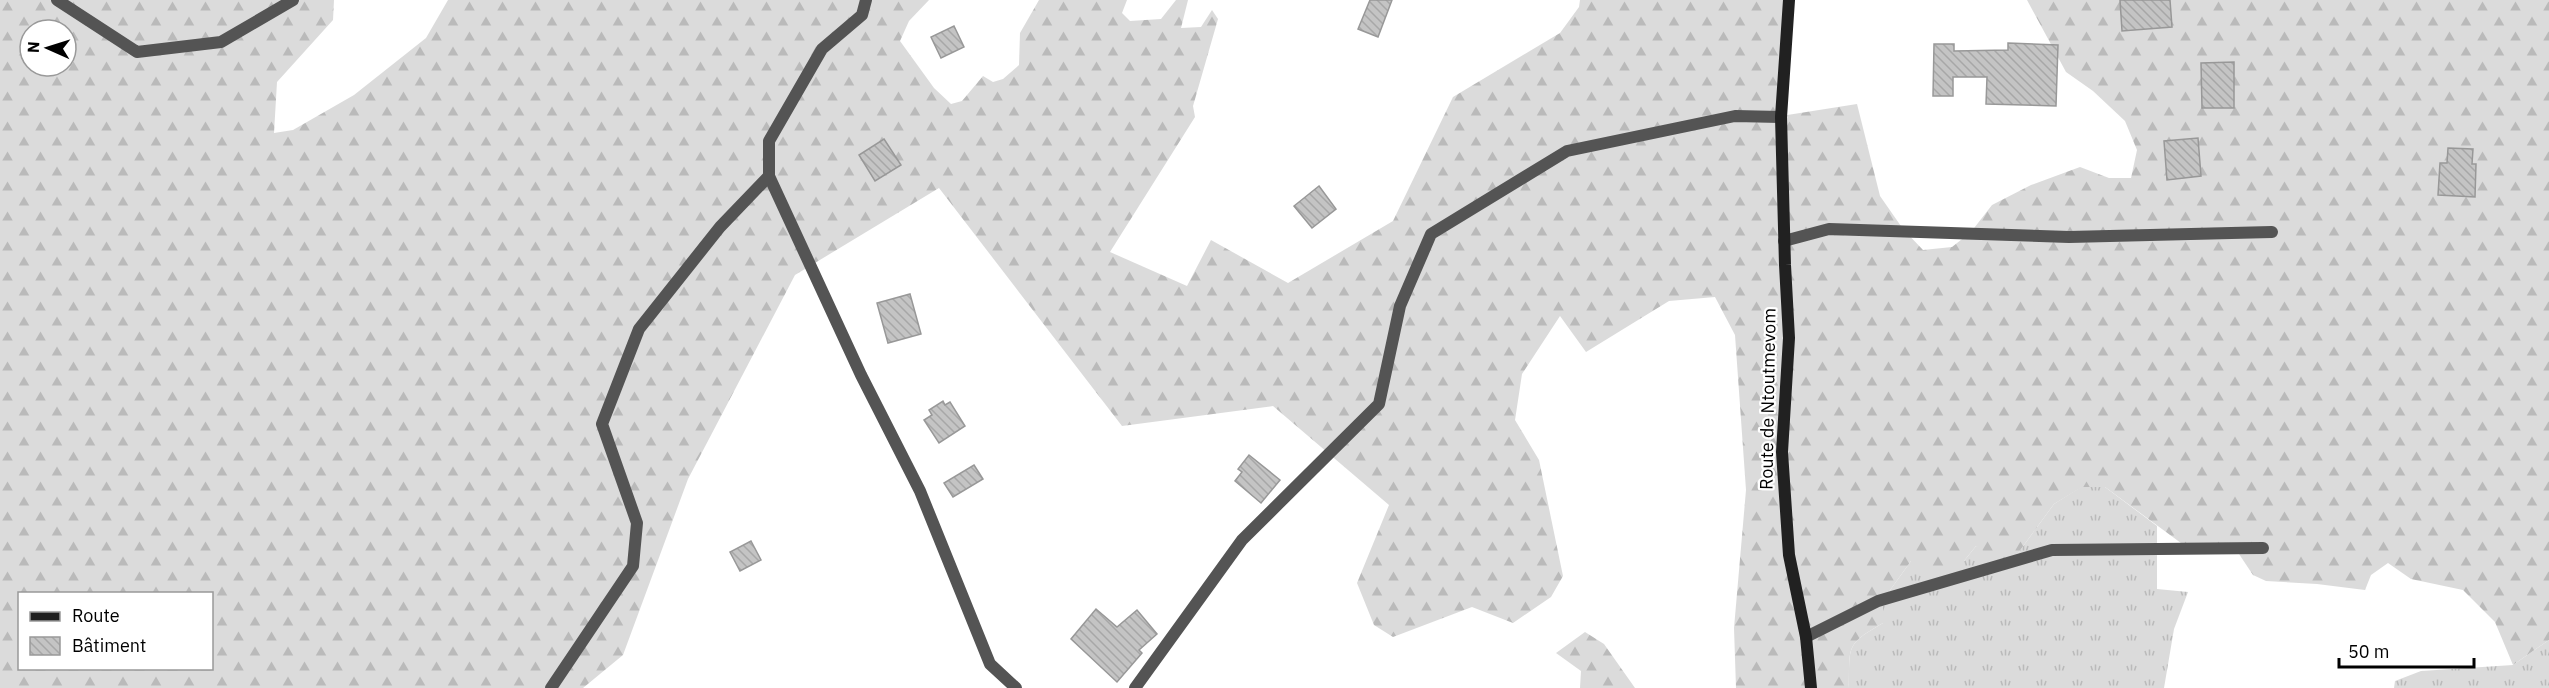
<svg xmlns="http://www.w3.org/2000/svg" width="2549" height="688" font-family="'IBM Plex Sans',sans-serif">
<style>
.grass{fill:url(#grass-tufts)}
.forest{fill:url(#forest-firs);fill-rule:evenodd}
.building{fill:url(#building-back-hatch);stroke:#989898;stroke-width:1.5}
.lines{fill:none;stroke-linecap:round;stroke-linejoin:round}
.street{stroke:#545454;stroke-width:12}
.secondary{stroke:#212121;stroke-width:12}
.labels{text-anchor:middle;stroke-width:4.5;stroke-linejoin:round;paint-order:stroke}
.street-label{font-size:18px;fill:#000;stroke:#fff}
</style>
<defs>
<pattern id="grass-tufts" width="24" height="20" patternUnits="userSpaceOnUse" patternTransform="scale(1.5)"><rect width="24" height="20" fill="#dbdbdb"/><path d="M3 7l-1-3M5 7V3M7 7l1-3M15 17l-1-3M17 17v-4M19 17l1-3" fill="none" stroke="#bababa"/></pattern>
<pattern id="forest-firs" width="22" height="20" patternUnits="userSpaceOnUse" patternTransform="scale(1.5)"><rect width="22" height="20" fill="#dbdbdb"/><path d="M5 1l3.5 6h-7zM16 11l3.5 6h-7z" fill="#bababa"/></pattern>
<pattern id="building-back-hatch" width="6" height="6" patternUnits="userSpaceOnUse" patternTransform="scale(1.5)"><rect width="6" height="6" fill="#c4c4c4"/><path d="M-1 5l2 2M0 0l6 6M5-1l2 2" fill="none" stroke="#a7a7a7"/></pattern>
</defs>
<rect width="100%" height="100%" fill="#fff"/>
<!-- grass -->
<g class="grass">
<path d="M2081,487H2105L2157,526V589L2188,592L2174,629L2164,688H1849C1850,646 1845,645 1883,623V600L1911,561H1964L1976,546L2016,556L2054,504Z"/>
<path d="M2549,640V688H2394L2395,681L2421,671L2513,665Z"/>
</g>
<!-- forest -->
<g class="forest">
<path d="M0,0H334L333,20L277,82L274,133L293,130L354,95L426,38L448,0H929L909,21L900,41L934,88L951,104L962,101L983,76L993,82L1003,79L1019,65L1020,33L1039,0H1127L1122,13L1130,21L1161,19L1176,0H1188L1181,28L1201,27L1212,10L1218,19L1193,106L1195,117L1110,252L1187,286L1211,240L1288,283L1393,221L1453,97L1560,33L1579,7L1580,0H1789L1781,116L1857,104L1880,196L1903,229L1923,250L1952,247L1971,232L1992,205L2031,185L2080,167L2109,178H2131L2137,150L2125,121L2093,91L2066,72L2027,0H2549V640L2513,665L2495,622L2463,590L2411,579L2388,563L2371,575L2365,590L2317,584L2266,581L2253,575L2239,554L2185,546L2105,487H2082L2054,504L2016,556L2001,563L1976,546L1964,561L1936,573L1911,561L1883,600V623C1845,645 1850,646 1849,688H1736L1734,628L1746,490L1735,335L1715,297L1669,301L1586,352L1560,316L1522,374L1515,420L1539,460L1563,576L1551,597L1513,623L1472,607L1393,637L1374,625L1357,583L1389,505L1273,406L1122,426L939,188L795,275L688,479L623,655L583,688H0ZM30,30H66V66H30ZM20,594H212V668H20Z"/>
<path d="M1585,632L1604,644L1635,688H1580L1581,671L1556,653Z"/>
</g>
<!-- building -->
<g class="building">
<path d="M1370,0H1392L1378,37L1358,29Z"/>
<path d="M2120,0H2170L2172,27L2122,31Z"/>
<path d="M954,26L964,47L941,58L931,37Z"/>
<path d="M2008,43L2058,45L2056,106L1986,104L1987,77H1953V96H1933L1934,44H1954V51L2008,50Z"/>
<path d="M2234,62V108H2202L2201,63Z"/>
<path d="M2198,138L2201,176L2167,180L2164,141Z"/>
<path d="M884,139L901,165L875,181L859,155Z"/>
<path d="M2448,148L2473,149L2472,164H2476L2475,197L2438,195L2440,163H2447Z"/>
<path d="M1319,186L1336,209L1312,228L1294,206Z"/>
<path d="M910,294L921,334L888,343L877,303Z"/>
<path d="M943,401L945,405L950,402L965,426L939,443L924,420L932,415L929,410Z"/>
<path d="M1249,455L1280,480L1261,503L1235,481L1242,472L1238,469Z"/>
<path d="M974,465L983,479L953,497L944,483Z"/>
<path d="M751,541L761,560L740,571L730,552Z"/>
<path d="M1096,609L1117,627L1137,610L1157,634L1139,650L1142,653L1117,682L1071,639Z"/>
</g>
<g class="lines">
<!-- street -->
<g class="street">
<path d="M57,0L137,52L221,42L293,0"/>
<path d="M866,0L862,15L822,49L769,141V176L861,375L920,491L990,664L1016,688"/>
<path d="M1784,241L1829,229L2069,237L2272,232"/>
<path d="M1806,637L1878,601L2052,550L2263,548"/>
<path d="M551,688L633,566L637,523L602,424L639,329L720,227L769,176"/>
<path d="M1135,688L1242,540L1379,404L1400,306L1431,234L1567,151L1735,116L1781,117"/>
</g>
<!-- secondary -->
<path class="secondary" d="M1789,0L1781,117L1785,265L1789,338L1782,452L1789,555L1806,637L1811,688"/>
</g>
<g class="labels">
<!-- street labels -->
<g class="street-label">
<text transform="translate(1768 399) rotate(-89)" y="6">Route de Ntoutmevom</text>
</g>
</g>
<!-- legend -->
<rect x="18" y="592" width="195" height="78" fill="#ffffff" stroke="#999999" stroke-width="1.5"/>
<rect x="30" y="612" width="30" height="9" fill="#212121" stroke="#999999" stroke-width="1.5"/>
<text x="72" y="622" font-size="18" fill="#000000">Route</text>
<rect x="30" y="637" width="30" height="18" fill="url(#building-back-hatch)" stroke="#999999" stroke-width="1.5"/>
<text x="72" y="652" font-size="18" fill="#000000">Bâtiment</text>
<!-- north arrow -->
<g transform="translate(48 48) rotate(273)"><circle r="28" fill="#ffffff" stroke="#999999" stroke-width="1.5"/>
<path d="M0-4.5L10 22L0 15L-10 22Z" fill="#000000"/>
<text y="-9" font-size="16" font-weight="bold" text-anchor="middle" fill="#000000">N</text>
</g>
<!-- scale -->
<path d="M2339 658v9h135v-9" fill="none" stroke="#000000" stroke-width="3"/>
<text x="2348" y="658" font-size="18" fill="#000000" stroke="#ffffff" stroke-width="4.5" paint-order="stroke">50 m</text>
</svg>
